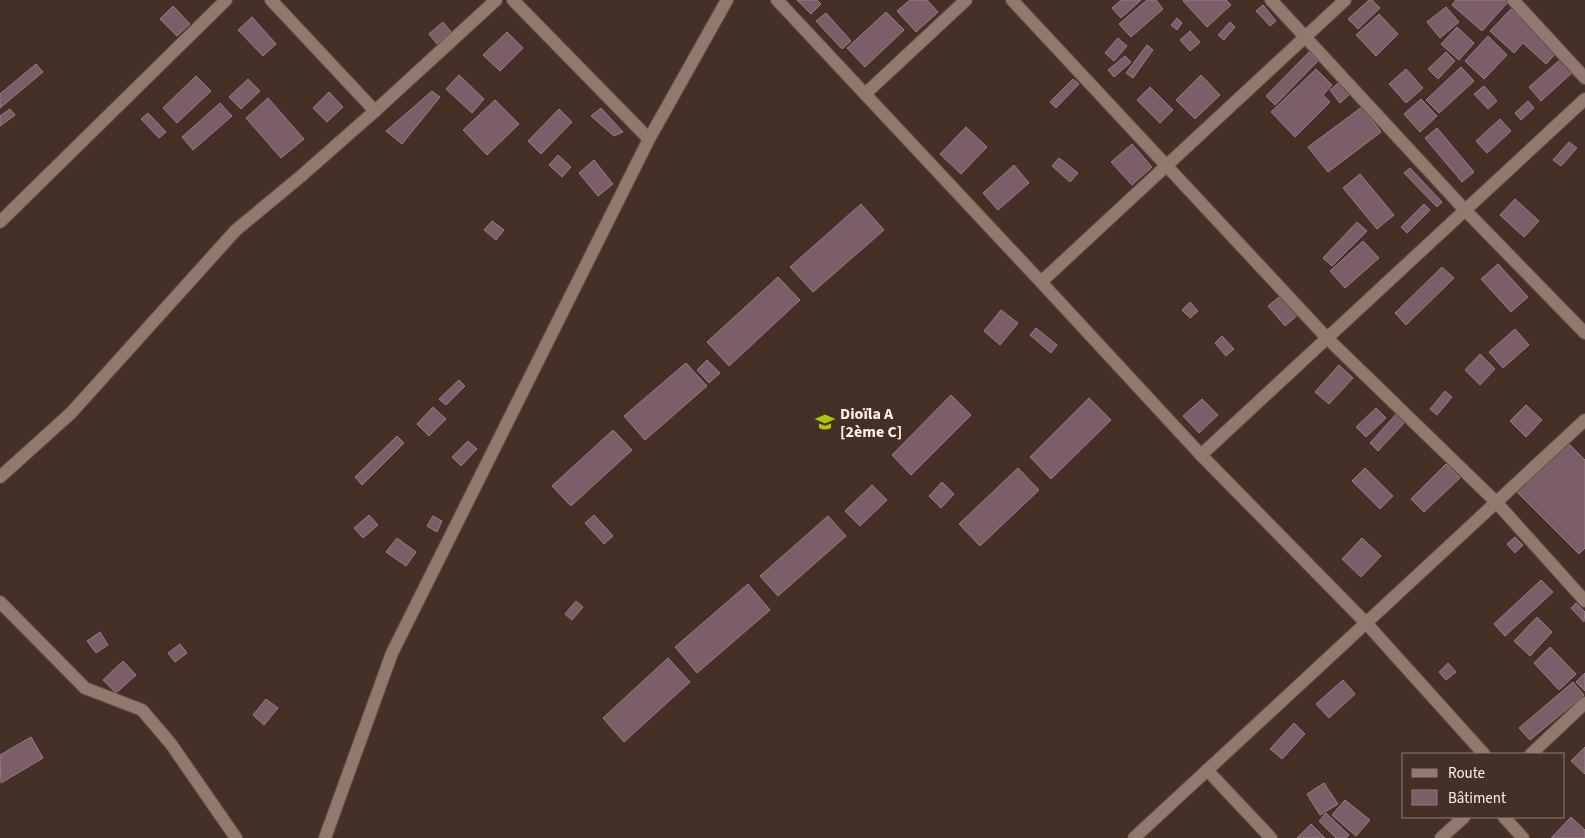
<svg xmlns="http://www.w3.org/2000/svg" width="1585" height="838" font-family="'Source Sans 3',sans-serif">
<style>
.building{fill:#7c5e68;stroke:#987e86}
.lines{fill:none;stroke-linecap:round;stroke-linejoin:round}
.minor-casing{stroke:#614f48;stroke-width:14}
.minor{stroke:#91796f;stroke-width:12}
.labels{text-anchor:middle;stroke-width:4;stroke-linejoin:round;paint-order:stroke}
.poi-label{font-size:16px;font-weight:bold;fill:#fef0eb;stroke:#443027;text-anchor:start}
</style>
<rect width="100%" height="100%" fill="#443027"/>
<!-- building -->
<g class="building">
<path d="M797,0H817L821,4L811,14Z"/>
<path d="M910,0H927L938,12L916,32L897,11Z"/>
<path d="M1121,0H1141L1121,18L1112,8Z"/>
<path d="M1147,0H1156L1163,9L1131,37L1119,24Z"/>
<path d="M1184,0H1226L1231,5L1207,27L1183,1Z"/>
<path d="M1369,0H1372L1380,8L1358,29L1348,19Z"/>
<path d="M1456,0H1505L1508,2L1482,31L1452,5Z"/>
<path d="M1263,5L1276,21L1270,26L1256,11Z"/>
<path d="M173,6L190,24L177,36L160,19Z"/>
<path d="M1446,7L1459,22L1440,38L1427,22Z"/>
<path d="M1511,9L1557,52L1546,64L1523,43L1514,53L1490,31Z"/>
<path d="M886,12L904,30L865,67L847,48Z"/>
<path d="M826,13L851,41L842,49L816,21Z"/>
<path d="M1379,14L1398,34L1376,56L1356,35Z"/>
<path d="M252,17L276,44L263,56L238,30Z"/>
<path d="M1177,18L1182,23L1177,30L1171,25Z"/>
<path d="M443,22L451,32L437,44L429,34Z"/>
<path d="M1230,22L1235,27L1224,40L1218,35Z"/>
<path d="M1457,27L1474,43L1459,60L1441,44Z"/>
<path d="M1190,31L1200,42L1190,51L1180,40Z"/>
<path d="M507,32L523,48L500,71L483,55Z"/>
<path d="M1488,36L1507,55L1484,79L1465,61Z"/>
<path d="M1118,38L1127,46L1114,61L1105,53Z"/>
<path d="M1147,45L1153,50L1133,78L1126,73Z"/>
<path d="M1309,52L1318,61L1275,105L1266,96Z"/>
<path d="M1446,52L1455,61L1438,79L1428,69Z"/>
<path d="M1125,56L1131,62L1114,77L1108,70Z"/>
<path d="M1562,58L1574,71L1541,101L1529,87Z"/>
<path d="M36,64L43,72L0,108V94Z"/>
<path d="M1461,67L1474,81L1439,113L1426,100Z"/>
<path d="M1316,69L1332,85L1323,95L1330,102L1295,137L1271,112Z"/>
<path d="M1406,69L1423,88L1406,103L1389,84Z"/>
<path d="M459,75L484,99L472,113L446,89Z"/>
<path d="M1201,75L1220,95L1195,119L1176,100Z"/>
<path d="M196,76L211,91L177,123L163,108Z"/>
<path d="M248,79L260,91L241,109L229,97Z"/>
<path d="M1073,79L1079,84L1056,108L1050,102Z"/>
<path d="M1341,81L1351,93L1340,103L1330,90Z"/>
<path d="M1484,86L1497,101L1488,109L1474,94Z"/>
<path d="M1150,87L1173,110L1160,123L1137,100Z"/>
<path d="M432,91L440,97L402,144L386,131Z"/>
<path d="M329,92L343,107L327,122L313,108Z"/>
<path d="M268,98L304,139L281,158L246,118Z"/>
<path d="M1421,99L1437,116L1420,132L1404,114Z"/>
<path d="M495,100L519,124L487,155L463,130Z"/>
<path d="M1528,101L1534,108L1521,120L1515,113Z"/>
<path d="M220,103L232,116L193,150L182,137Z"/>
<path d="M1362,107L1381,132L1328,172L1308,147Z"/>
<path d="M601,108L623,132L614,136L591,116Z"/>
<path d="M10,109L15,115L0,126V116Z"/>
<path d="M559,109L572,122L541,154L528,141Z"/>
<path d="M148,113L166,132L159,138L141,119Z"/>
<path d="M1500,119L1511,131L1487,153L1476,141Z"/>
<path d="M966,127L987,147L961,174L940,154Z"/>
<path d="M1437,128L1474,172L1462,182L1425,138Z"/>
<path d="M1569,142L1577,148L1561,166L1553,160Z"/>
<path d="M1132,144L1152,167L1132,185L1111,162Z"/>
<path d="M558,155L571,167L562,177L549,165Z"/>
<path d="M1059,158L1078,173L1070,182L1052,166Z"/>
<path d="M594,160L613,184L598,196L579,173Z"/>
<path d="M1014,165L1029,183L998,210L983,193Z"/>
<path d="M1410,168L1442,202L1437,207L1404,173Z"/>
<path d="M1360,174L1394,215L1377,229L1343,188Z"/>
<path d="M1515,199L1539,221L1524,237L1500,215Z"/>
<path d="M861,204L884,230L813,292L790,267Z"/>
<path d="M1424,204L1430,210L1407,233L1401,227Z"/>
<path d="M492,221L504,230L496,240L484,230Z"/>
<path d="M1357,222L1367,231L1332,266L1323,258Z"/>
<path d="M1363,241L1379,258L1345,288L1330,271Z"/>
<path d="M1498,264L1528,297L1511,312L1481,279Z"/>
<path d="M1442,267L1454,278L1406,325L1395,313Z"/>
<path d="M778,277L800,300L729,366L707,342Z"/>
<path d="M1283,294L1300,313L1285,326L1268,306Z"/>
<path d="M1190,302L1198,311L1190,318L1182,310Z"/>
<path d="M1001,310L1018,323L1000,345L984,331Z"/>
<path d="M1036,328L1057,345L1051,353L1030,335Z"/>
<path d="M1515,329L1529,345L1503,368L1489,352Z"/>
<path d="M1222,336L1234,349L1226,356L1215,343Z"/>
<path d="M1480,354L1495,369L1480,385L1465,370Z"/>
<path d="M707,360L720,373L709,383L697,370Z"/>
<path d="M686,363L707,386L645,440L624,416Z"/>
<path d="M1339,365L1353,378L1329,404L1315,392Z"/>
<path d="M459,380L465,386L446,405L439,399Z"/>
<path d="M1445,391L1452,397L1437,415L1430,409Z"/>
<path d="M951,395L971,415L911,475L892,455Z"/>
<path d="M1089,398L1111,420L1051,479L1030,457Z"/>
<path d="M1202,399L1218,415L1199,433L1183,416Z"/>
<path d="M1526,405L1542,420L1526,437L1510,421Z"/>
<path d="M433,407L446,419L429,436L417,424Z"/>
<path d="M1376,408L1386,418L1366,437L1356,427Z"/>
<path d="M1397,413L1406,421L1378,451L1370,443Z"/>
<path d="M613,430L632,450L571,506L552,486Z"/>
<path d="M397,436L404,443L362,485L355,477Z"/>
<path d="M468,441L477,449L461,466L452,457Z"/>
<path d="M1567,442L1585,460V548L1579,554L1516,491Z"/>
<path d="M1446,464L1460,478L1424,512L1411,499Z"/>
<path d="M1018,468L1039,490L980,546L959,524Z"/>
<path d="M1365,468L1393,496L1380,509L1352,481Z"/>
<path d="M942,482L954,494L941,508L929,496Z"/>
<path d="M872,485L887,500L860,526L845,511Z"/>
<path d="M369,515L378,525L363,538L354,528Z"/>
<path d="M594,515L613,536L604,544L585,523Z"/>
<path d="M433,516L442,521L437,532L427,526Z"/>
<path d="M828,516L846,536L778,596L760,576Z"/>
<path d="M1515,537L1523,545L1515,553L1507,544Z"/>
<path d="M397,538L416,552L406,566L386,552Z"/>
<path d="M1362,538L1381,556L1361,577L1342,559Z"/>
<path d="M1541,580L1553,592L1505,636L1494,624Z"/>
<path d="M748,584L770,610L697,673L675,647Z"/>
<path d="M576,601L583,607L572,620L565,614Z"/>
<path d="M1576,603L1585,612L1584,622L1571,608Z"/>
<path d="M1537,617L1552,632L1530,656L1514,641Z"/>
<path d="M100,632L108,645L96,653L87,641Z"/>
<path d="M180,644L187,653L175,662L168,653Z"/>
<path d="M1550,647L1576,674L1559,690L1534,663Z"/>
<path d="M668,658L690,682L624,742L603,718Z"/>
<path d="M123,661L136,675L116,693L103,680Z"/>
<path d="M1448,663L1456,672L1446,680L1439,672Z"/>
<path d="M1585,673V691L1576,682Z"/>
<path d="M1343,680L1355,694L1329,718L1316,704Z"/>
<path d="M1573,682L1584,695L1530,740L1519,728Z"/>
<path d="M266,699L278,708L264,725L253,715Z"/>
<path d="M1294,723L1305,734L1282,759L1270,749Z"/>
<path d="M31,737L43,758L1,783L0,755Z"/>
<path d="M1585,747V774L1571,761Z"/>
<path d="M1324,783L1338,804L1320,815L1307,794Z"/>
<path d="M1345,800L1370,820L1356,836L1332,815Z"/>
<path d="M1326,813L1349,835L1346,838H1336L1319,821Z"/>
<path d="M1571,817L1585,830V838H1551Z"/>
<path d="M1311,824L1325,838H1297Z"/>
</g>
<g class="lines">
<!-- minor casing -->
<g class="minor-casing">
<g id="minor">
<path d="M271,0L375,111"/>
<path d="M513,0L649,139"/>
<path d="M777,0L1041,282L1201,455L1366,623L1484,754"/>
<path d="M1012,0L1327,338L1496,502L1585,601"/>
<path d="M1271,0L1465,210L1585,333"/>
<path d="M1513,0L1585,78"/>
<path d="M865,94L966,0"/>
<path d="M0,222L226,0"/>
<path d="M1041,282L1345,0"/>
<path d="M1201,455L1585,99"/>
<path d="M0,477L71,413L236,230L300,177L375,111L496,0"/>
<path d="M0,602L85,688L142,710L171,744L236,838"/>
<path d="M1531,754L1585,703"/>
<path d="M1207,770L1271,838"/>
<path d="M1504,817L1523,838"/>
<path d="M325,838L392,653L649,139L727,0"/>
<path d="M1134,838L1585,420"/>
<path d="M1441,838L1464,817"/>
</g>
</g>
<!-- minor -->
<use href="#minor" class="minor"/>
</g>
<!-- icons -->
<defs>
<g id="school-bare" transform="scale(1.5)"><path d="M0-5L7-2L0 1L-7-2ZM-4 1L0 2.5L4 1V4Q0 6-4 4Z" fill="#aec509" stroke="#443027" stroke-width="2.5" paint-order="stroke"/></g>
</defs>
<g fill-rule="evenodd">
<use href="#school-bare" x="825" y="422"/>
</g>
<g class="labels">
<!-- poi labels -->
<g class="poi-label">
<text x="840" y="419">Dioïla A<tspan x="840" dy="18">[2ème C]</tspan></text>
</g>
</g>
<!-- legend -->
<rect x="1402" y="753" width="162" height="65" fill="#443027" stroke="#8e7d75"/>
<rect x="1412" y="769" width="25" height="8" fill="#91796f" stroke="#8e7d75"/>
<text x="1448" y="778" font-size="15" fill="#fef0eb">Route</text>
<rect x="1412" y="790" width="25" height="15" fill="#7c5e68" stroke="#8e7d75"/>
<text x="1448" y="803" font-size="15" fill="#fef0eb">Bâtiment</text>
</svg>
